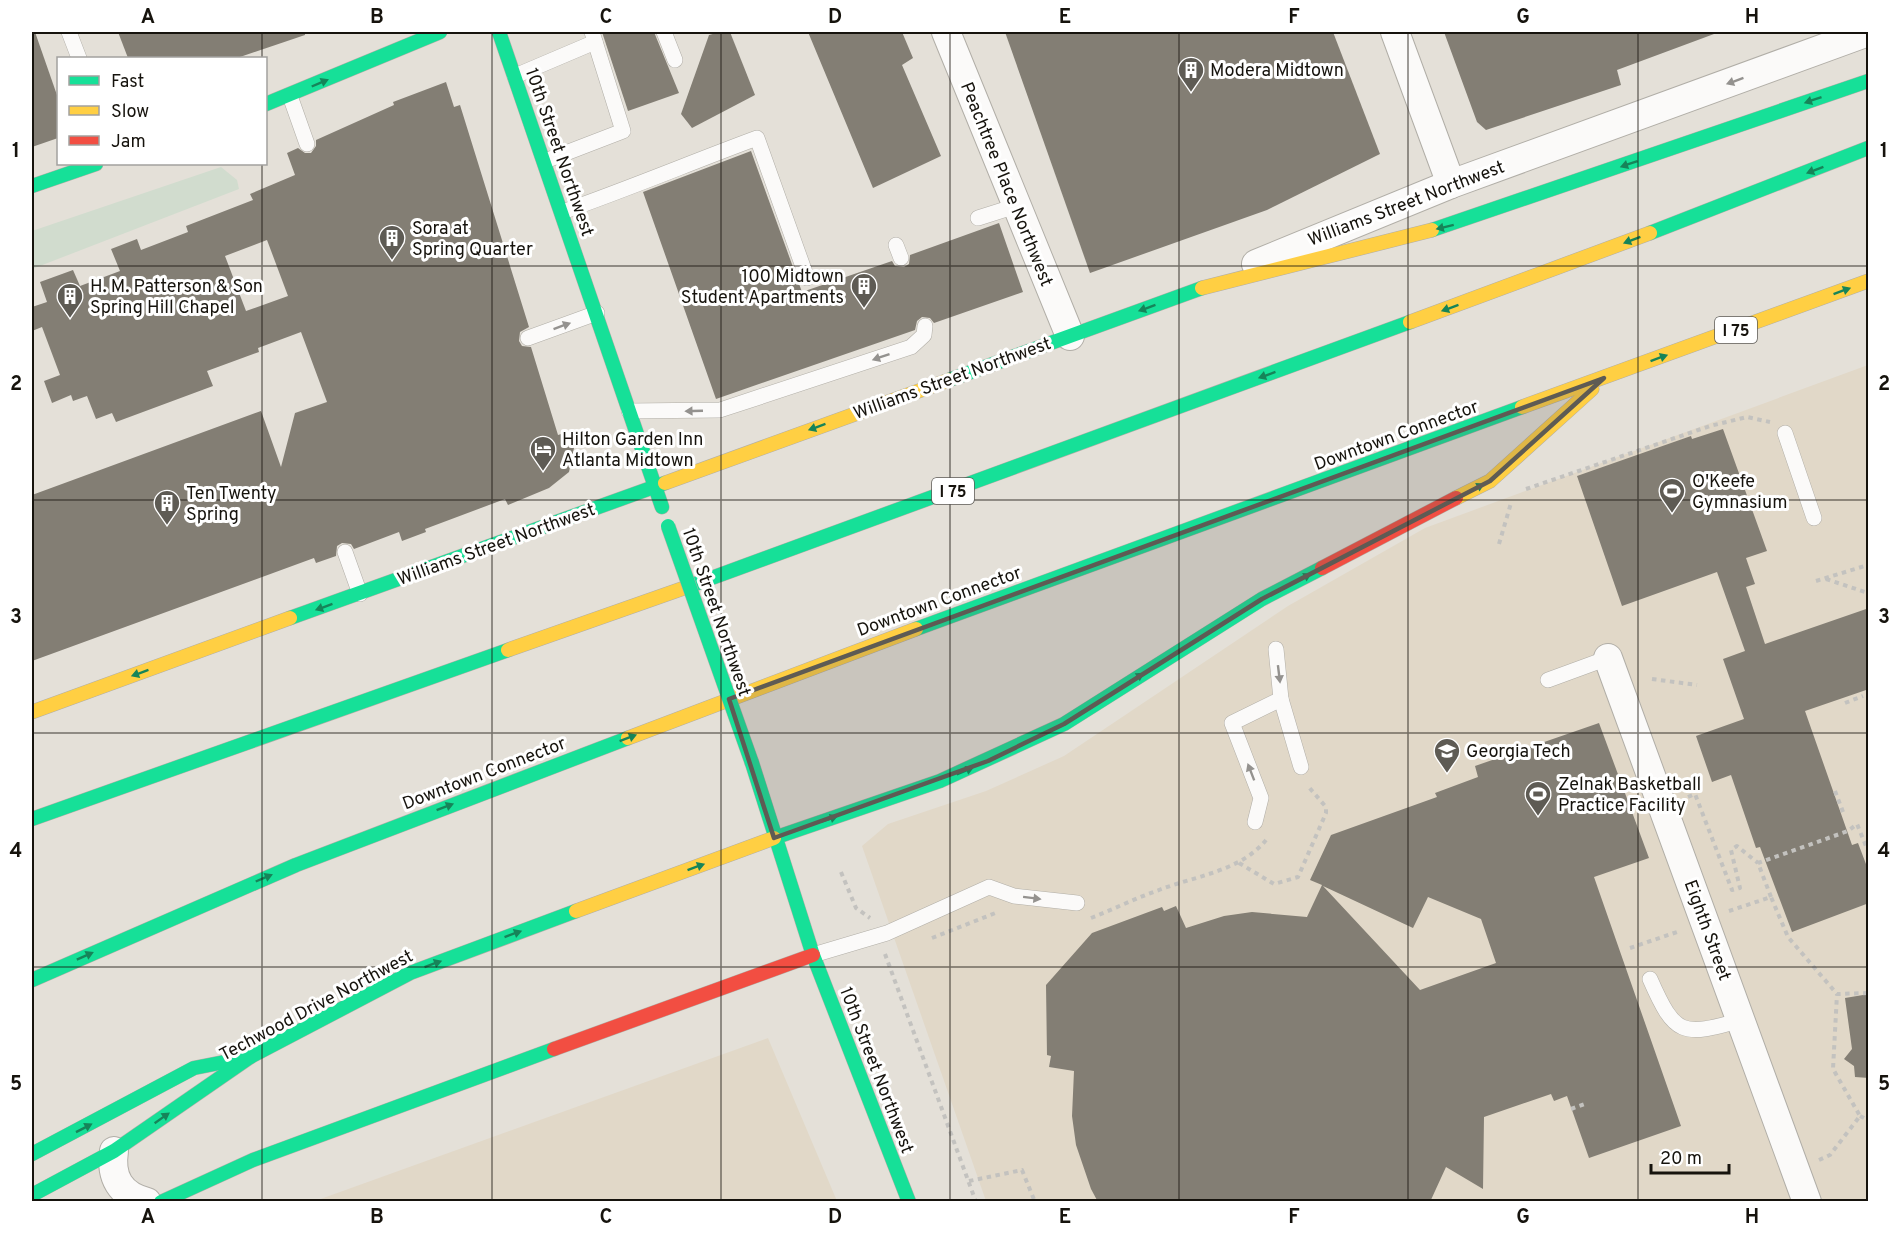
<svg xmlns="http://www.w3.org/2000/svg" width="1900" height="1233" font-family="Overpass,sans-serif">
<style>
.built{fill:#e1d8c8}
.green{fill:#d1dcce}
.building{fill:#837e74;fill-rule:evenodd}
.lines{fill:none;stroke-linecap:round;stroke-linejoin:round}
.lane-casing{stroke:#b1aea7;stroke-width:16}
.street-casing{stroke:#b1aea7;stroke-width:30}
.fast-casing{stroke:#b1aea7;stroke-width:15}
.slow-casing{stroke:#b1aea7;stroke-width:15}
.jam-casing{stroke:#b1aea7;stroke-width:15}
.path{stroke:#c3c2bf;stroke-width:4;stroke-dasharray:4.5 4.5;stroke-linecap:butt}
.lane{stroke:#fbfaf9;stroke-width:15}
.street{stroke:#fbfaf9;stroke-width:28}
.fast{stroke:#16e098;stroke-width:14}
.slow{stroke:#ffcf43;stroke-width:14}
.jam{stroke:#f24e42;stroke-width:14}
.fast-bridge-casing{stroke:#b1aea7;stroke-width:15;stroke-linecap:butt}
.fast-bridge{stroke:#16e098;stroke-width:14}
.oneway{fill:#94928f}
.oneway2{fill:#168459}
.marked{fill:#5e5b54;fill-opacity:0.2;stroke:#5e5b54;stroke-width:4.5;stroke-linejoin:round}
.grid{fill:none;stroke:#16130d;stroke-width:1.5;stroke-opacity:0.55}
.labels{text-anchor:middle;stroke-width:6;stroke-linejoin:round;paint-order:stroke}
.shield{fill:#fff;stroke:#5c5a56;stroke-width:1.5}
.shield-label{font-size:16px;font-weight:bold;fill:#16130d}
.poi-label{font-size:18px;fill:#16130d;stroke:#fff;text-anchor:start}
.street-label{font-size:18px;fill:#16130d;stroke:#fff}
.neatline{fill:none;stroke:#16130d;stroke-width:2}
.grid-label{font-size:20px;text-anchor:middle;font-weight:bold;fill:#16130d}
</style>
<rect width="100%" height="100%" fill="#e4e0d8"/>
<!-- built -->
<g class="built">
<path d="M1868,365V1201H986L862,846L888,824L986,791L1064,756L1288,606L1425,528Z"/>
<path d="M768,1038L837,1201H315Z"/>
</g>
<!-- green -->
<path class="green" d="M221,167L237,180L239,189L32,269V231Z"/>
<!-- building -->
<g class="building">
<path d="M32,32H35L58,98V138L32,147Z"/>
<path d="M118,32H305V35L237,58H128Z"/>
<path d="M602,32H654L679,93L628,111Z"/>
<path d="M720,32H730L755,95L692,128L681,114L709,35Z"/>
<path d="M808,32H902L913,58L902,65L941,156L873,188Z"/>
<path d="M1005,32H1333L1380,154L1267,210L1090,273Z"/>
<path d="M1444,32H1714V34L1617,70L1621,85L1486,130L1477,122Z"/>
<path d="M446,82L454,107L460,105L529,327L520,332L519,341L522,346L531,347L558,435L568,432L574,448L569,472L549,488L508,505L505,499L425,529L426,532L402,541L399,532L354,549L351,544L342,543L337,546L336,556L316,563L314,558L32,661V495L261,411L281,467L295,413L327,402L301,332L258,348L259,352L207,371L213,386L116,422L112,413L96,419L87,396L73,401L71,395L52,403L44,381L60,375L42,327L32,331V307L47,302L40,282L73,270L80,286L120,271L111,249L137,239L141,250L188,232L186,226L253,200L250,194L295,175L287,153L298,148L305,153H311L316,146V140L394,105L393,102ZM267,240L288,296L246,311L225,256Z"/>
<path d="M751,151L802,292L892,261L895,266L904,267L909,264L910,255L999,223L1023,292L934,323L930,318L922,317L917,321L915,330L716,399L643,192Z"/>
<path d="M1723,429L1767,551L1746,558L1755,584L1746,587L1765,644L1869,608V689L1805,711L1852,845L1858,843L1869,872V903L1792,932L1760,847L1756,848L1731,775L1712,782L1696,736L1744,719L1723,659L1745,651L1717,572L1622,606L1577,476L1691,436L1692,439Z"/>
<path d="M1599,723L1649,858L1594,877L1681,1126L1589,1158L1567,1096L1554,1101L1551,1094L1484,1117L1483,1189L1446,1167L1430,1202H1098L1091,1189L1076,1145L1072,1116L1074,1071L1049,1067L1051,1056L1047,1055L1046,985L1092,933L1162,907L1164,911L1176,906L1186,928L1224,916L1252,912L1307,917L1322,885L1310,880L1331,835L1437,797L1435,793L1478,777L1475,766ZM1323,886L1413,928L1428,897L1481,919L1496,963L1420,990Z"/>
<path d="M1869,994V1078L1855,1077L1854,1066L1844,1059L1852,1049L1845,998Z"/>
</g>
<g class="lines">
<!-- lane casing -->
<g class="lane-casing">
<g id="lane">
<path d="M69,32L79,58"/>
<path d="M664,32L675,60"/>
<path d="M515,76L595,42"/>
<path d="M290,96L307,144"/>
<path d="M545,161L623,131L592,32"/>
<path d="M562,212C628,189 692,162 757,138L807,278"/>
<path d="M978,218L1016,206"/>
<path d="M896,245L901,258"/>
<path d="M528,338L597,313"/>
<path d="M629,411L720,410L911,347L924,335L925,326"/>
<path d="M1785,433L1814,518"/>
<path d="M345,552L360,594"/>
<path d="M1276,649L1281,699L1301,767"/>
<path d="M1548,680L1608,658"/>
<path d="M1255,822L1261,798L1232,723L1281,699"/>
<path d="M813,955L887,933L989,887L1014,896L1077,903"/>
<path d="M1650,979C1675,1036 1682,1037 1741,1020"/>
</g>
</g>
<!-- street casing -->
<g class="street-casing">
<g id="street">
<path d="M946,32L1070,336"/>
<path d="M1395,32L1451,184"/>
<path d="M1256,264L1451,184L1868,32"/>
<path d="M1608,658L1807,1202"/>
<path d="M114,1151C110,1177 120,1195 147,1202"/>
</g>
</g>
<!-- fast casing -->
<g class="fast-casing">
<g id="fast">
<path d="M499,32L662,507"/>
<path d="M266,104L440,32"/>
<path d="M32,186L96,164"/>
<path d="M1432,230L1868,81"/>
<path d="M1650,233L1868,148"/>
<path d="M949,380L1202,288"/>
<path d="M687,587L1410,322"/>
<path d="M290,618L665,483"/>
<path d="M916,629L1522,407"/>
<path d="M752,763L813,955L909,1202"/>
<path d="M32,819L508,650"/>
<path d="M774,838L940,781L1064,724L1262,599L1322,568"/>
<path d="M32,980L296,865L628,738"/>
<path d="M32,1154L194,1068L250,1057"/>
<path d="M32,1195L114,1151L250,1057L410,973L576,911"/>
<path d="M161,1202L253,1160L554,1049"/>
</g>
</g>
<!-- slow casing -->
<g class="slow-casing">
<g id="slow">
<path d="M1202,288L1432,230"/>
<path d="M1410,322L1650,233"/>
<path d="M1522,407L1868,281"/>
<path d="M665,483L949,380"/>
<path d="M1456,498L1490,481L1592,389"/>
<path d="M508,650L687,587"/>
<path d="M32,712L290,618"/>
<path d="M628,738L916,629"/>
<path d="M576,911L774,838"/>
</g>
</g>
<!-- jam casing -->
<g class="jam-casing">
<g id="jam">
<path d="M1322,568L1456,498"/>
<path d="M554,1049L813,955"/>
</g>
</g>
<!-- path -->
<g class="path">
<path d="M1526,489L1710,426L1747,417L1770,422"/>
<path d="M1499,544L1511,503"/>
<path d="M1826,579L1868,593"/>
<path d="M1816,581L1868,565"/>
<path d="M1652,679L1697,685"/>
<path d="M1845,703L1863,696"/>
<path d="M1835,791L1843,812"/>
<path d="M1688,797L1695,794L1732,890L1740,888L1731,850L1737,846L1758,863"/>
<path d="M1239,863L1274,884L1298,877L1326,813V807L1307,785"/>
<path d="M841,872L856,908L870,918"/>
<path d="M1771,897L1758,863L1848,831L1857,824L1868,851"/>
<path d="M1729,911L1771,897L1788,937L1837,994L1868,993"/>
<path d="M1091,918C1114,909 1136,898 1159,890C1195,876 1241,871 1266,840"/>
<path d="M932,938L998,912"/>
<path d="M1630,948L1680,931"/>
<path d="M885,954L976,1202"/>
<path d="M1571,1109L1585,1104"/>
<path d="M1860,1116L1868,1120"/>
<path d="M1819,1160L1830,1155L1860,1116L1833,1069L1837,994"/>
<path d="M969,1181L1022,1170L1035,1202"/>
</g>
<!-- lane -->
<use href="#lane" class="lane"/>
<!-- street -->
<use href="#street" class="street"/>
<!-- fast -->
<use href="#fast" class="fast"/>
<!-- slow -->
<use href="#slow" class="slow"/>
<!-- jam -->
<use href="#jam" class="jam"/>
<!-- fast-bridge casing -->
<g class="fast-bridge-casing">
<path id="fast-bridge" d="M668,526L752,763"/>
</g>
<!-- fast-bridge -->
<use href="#fast-bridge" class="fast-bridge"/>
</g>
<!-- one-way arrows -->
<defs><path id="oneway-solid" d="M-6-.8H1V-3.2L6.5 0L1 3.2V.8H-6Z" transform="scale(1.5)"/></defs>
<g class="oneway">
<use href="#oneway-solid" transform="translate(1735 81) rotate(160)"/>
<use href="#oneway-solid" transform="translate(562 326) rotate(-20)"/>
<use href="#oneway-solid" transform="translate(881 357) rotate(161)"/>
<use href="#oneway-solid" transform="translate(694 411) rotate(178)"/>
<use href="#oneway-solid" transform="translate(1279 674) rotate(83)"/>
<use href="#oneway-solid" transform="translate(1251 772) rotate(-111)"/>
<use href="#oneway-solid" transform="translate(1032 898) rotate(7)"/>
</g>
<g class="oneway2">
<use href="#oneway-solid" transform="translate(320 83) rotate(-23)"/>
<use href="#oneway-solid" transform="translate(1813 100) rotate(161)"/>
<use href="#oneway-solid" transform="translate(1629 164) rotate(161)"/>
<use href="#oneway-solid" transform="translate(1815 170) rotate(159)"/>
<use href="#oneway-solid" transform="translate(1445 227) rotate(166)"/>
<use href="#oneway-solid" transform="translate(1632 240) rotate(159)"/>
<use href="#oneway-solid" transform="translate(1842 291) rotate(-20)"/>
<use href="#oneway-solid" transform="translate(1147 308) rotate(160)"/>
<use href="#oneway-solid" transform="translate(1450 308) rotate(160)"/>
<use href="#oneway-solid" transform="translate(1659 358) rotate(-20)"/>
<use href="#oneway-solid" transform="translate(1267 375) rotate(160)"/>
<use href="#oneway-solid" transform="translate(817 427) rotate(160)"/>
<use href="#oneway-solid" transform="translate(1476 488) rotate(-27)"/>
<use href="#oneway-solid" transform="translate(1303 578) rotate(-27)"/>
<use href="#oneway-solid" transform="translate(324 607) rotate(160)"/>
<use href="#oneway-solid" transform="translate(140 673) rotate(160)"/>
<use href="#oneway-solid" transform="translate(1136 678) rotate(-32)"/>
<use href="#oneway-solid" transform="translate(628 738) rotate(-21)"/>
<use href="#oneway-solid" transform="translate(965 771) rotate(-23)"/>
<use href="#oneway-solid" transform="translate(445 807) rotate(-21)"/>
<use href="#oneway-solid" transform="translate(829 819) rotate(-19)"/>
<use href="#oneway-solid" transform="translate(696 867) rotate(-20)"/>
<use href="#oneway-solid" transform="translate(264 878) rotate(-23)"/>
<use href="#oneway-solid" transform="translate(513 934) rotate(-20)"/>
<use href="#oneway-solid" transform="translate(85 956) rotate(-24)"/>
<use href="#oneway-solid" transform="translate(433 964) rotate(-20)"/>
<use href="#oneway-solid" transform="translate(162 1118) rotate(-35)"/>
<use href="#oneway-solid" transform="translate(84 1128) rotate(-27)"/>
</g>
<!-- marked area -->
<path class="marked" d="M1604,378L1490,481L1262,599L1064,724L988,761L774,838L729,699Z"/>
<!-- grid -->
<path class="grid" d="M262,32V58M492,32V1202M721,32V1202M950,32V1202M1179,32V1202M1408,32V1202M1638,32V1202M262,164V1202M32,266H1868M32,500H1868M32,733H1868M32,967H1868"/>
<!-- icons -->
<defs>
<g id="building-pin" transform="scale(1.35)"><path d="M0 17L-7.5 6A9.5 9.5 0 1 1 7.5 6Z" fill="#5e5b54" stroke="#fff"/><path d="M-4-6H4V6H1V3H-1V6H-4ZM-2.5-4.3h1.7v1.8h-1.7ZM.8-4.3h1.7v1.8H.8ZM-2.5-1h1.7V.8h-1.7ZM.8-1h1.7V.8H.8Z" fill="#fff"/></g>
<g id="hotel-pin" transform="scale(1.35)"><path d="M0 17L-7.5 6A9.5 9.5 0 1 1 7.5 6Z" fill="#5e5b54" stroke="#fff"/><path d="M-6-4.5h1.5V1H6V5H4.5V3h-9V5H-6ZM-4 0a1.8 1.8 0 1 1 3.6 0ZM.5 0V-2.5h3Q6-2.5 6 0Z" fill="#fff"/></g>
<g id="stadium-pin" transform="scale(1.35)"><path d="M0 17L-7.5 6A9.5 9.5 0 1 1 7.5 6Z" fill="#5e5b54" stroke="#fff"/><path d="M0-5a6.5 5 0 1 0 0 10a6.5 5 0 1 0 0-10ZM-3.5-1.8h7v3.6h-7Z" fill="#fff"/></g>
<g id="university-pin" transform="scale(1.35)"><path d="M0 17L-7.5 6A9.5 9.5 0 1 1 7.5 6Z" fill="#5e5b54" stroke="#fff"/><path d="M0-5L7-2L0 1L-7-2ZM-4 1L0 2.5L4 1V4Q0 6-4 4Z" fill="#fff"/></g>
</defs>
<g fill-rule="evenodd">
<use href="#building-pin" x="1191" y="70"/>
<use href="#building-pin" x="392" y="238"/>
<use href="#building-pin" x="864" y="286"/>
<use href="#building-pin" x="70" y="296"/>
<use href="#hotel-pin" x="543" y="449"/>
<use href="#stadium-pin" x="1672" y="491"/>
<use href="#building-pin" x="167" y="503"/>
<use href="#university-pin" x="1447" y="751"/>
<use href="#stadium-pin" x="1538" y="794"/>
</g>
<g class="labels">
<!-- shield labels -->
<g class="shield">
<rect x="1715" y="317" width="42" height="26" rx="4.5"/>
<rect x="932" y="478" width="42" height="26" rx="4.5"/>
</g>
<g class="shield-label">
<text x="1736" y="336">I 75</text>
<text x="953" y="497">I 75</text>
</g>
<!-- poi labels -->
<g class="poi-label">
<text x="1210" y="76">Modera Midtown</text>
<text x="412" y="234">Sora at<tspan x="412" dy="21">Spring Quarter</tspan></text>
<text x="844" y="282" text-anchor="end">100 Midtown<tspan x="844" dy="21">Student Apartments</tspan></text>
<text x="90" y="292">H. M. Patterson &amp; Son<tspan x="90" dy="21">Spring Hill Chapel</tspan></text>
<text x="562" y="445">Hilton Garden Inn<tspan x="562" dy="21">Atlanta Midtown</tspan></text>
<text x="1692" y="487">O'Keefe<tspan x="1692" dy="21">Gymnasium</tspan></text>
<text x="186" y="499">Ten Twenty<tspan x="186" dy="21">Spring</tspan></text>
<text x="1466" y="757">Georgia Tech</text>
<text x="1558" y="790">Zelnak Basketball<tspan x="1558" dy="21">Practice Facility</tspan></text>
</g>
<!-- street labels -->
<g class="street-label">
<text transform="translate(560 152) rotate(71)" y="6">10th Street Northwest</text>
<text transform="translate(1007 184) rotate(68)" y="6">Peachtree Place Northwest</text>
<text transform="translate(1406 203) rotate(-21)" y="6">Williams Street Northwest</text>
<text transform="translate(952 378) rotate(-20)" y="6">Williams Street Northwest</text>
<text transform="translate(1396 435) rotate(-20)" y="6">Downtown Connector</text>
<text transform="translate(496 544) rotate(-20)" y="6">Williams Street Northwest</text>
<text transform="translate(939 601) rotate(-20)" y="6">Downtown Connector</text>
<text transform="translate(717 612) rotate(71)" y="6">10th Street Northwest</text>
<text transform="translate(484 773) rotate(-21)" y="6">Downtown Connector</text>
<text transform="translate(1708 930) rotate(70)" y="6">Eighth Street</text>
<text transform="translate(316 1005) rotate(-28)" y="6">Techwood Drive Northwest</text>
<text transform="translate(877 1070) rotate(69)" y="6">10th Street Northwest</text>
</g>
</g>
<!-- border -->
<rect width="1900" height="1233" fill="none" stroke="#ffffff" stroke-width="66"/>
<!-- legend -->
<rect x="57" y="57" width="210" height="108" fill="#ffffff" stroke="#a2a19e" stroke-width="1.5"/>
<rect x="69" y="76" width="30" height="9" fill="#16e098" stroke="#a2a19e" stroke-width="1.5"/>
<text x="111" y="87" font-size="18" fill="#16130d">Fast</text>
<rect x="69" y="106" width="30" height="9" fill="#ffcf43" stroke="#a2a19e" stroke-width="1.5"/>
<text x="111" y="117" font-size="18" fill="#16130d">Slow</text>
<rect x="69" y="136" width="30" height="9" fill="#f24e42" stroke="#a2a19e" stroke-width="1.5"/>
<text x="111" y="147" font-size="18" fill="#16130d">Jam</text>
<!-- scale -->
<path d="M1651 1164v9h78v-9" fill="none" stroke="#16130d" stroke-width="3"/>
<text x="1660" y="1164" font-size="18" fill="#16130d" stroke="#ffffff" stroke-width="4.5" paint-order="stroke">20 m</text>
<rect x="33" y="33" width="1834" height="1167" class="neatline"/>
<g class="grid-label">
<text x="148" y="23">A</text>
<text x="377" y="23">B</text>
<text x="606" y="23">C</text>
<text x="835" y="23">D</text>
<text x="1065" y="23">E</text>
<text x="1294" y="23">F</text>
<text x="1523" y="23">G</text>
<text x="1752" y="23">H</text>
<text x="16" y="157">1</text>
<text x="1884" y="157">1</text>
<text x="16" y="390">2</text>
<text x="1884" y="390">2</text>
<text x="16" y="623">3</text>
<text x="1884" y="623">3</text>
<text x="16" y="857">4</text>
<text x="1884" y="857">4</text>
<text x="16" y="1090">5</text>
<text x="1884" y="1090">5</text>
<text x="148" y="1223">A</text>
<text x="377" y="1223">B</text>
<text x="606" y="1223">C</text>
<text x="835" y="1223">D</text>
<text x="1065" y="1223">E</text>
<text x="1294" y="1223">F</text>
<text x="1523" y="1223">G</text>
<text x="1752" y="1223">H</text>
</g>
</svg>
